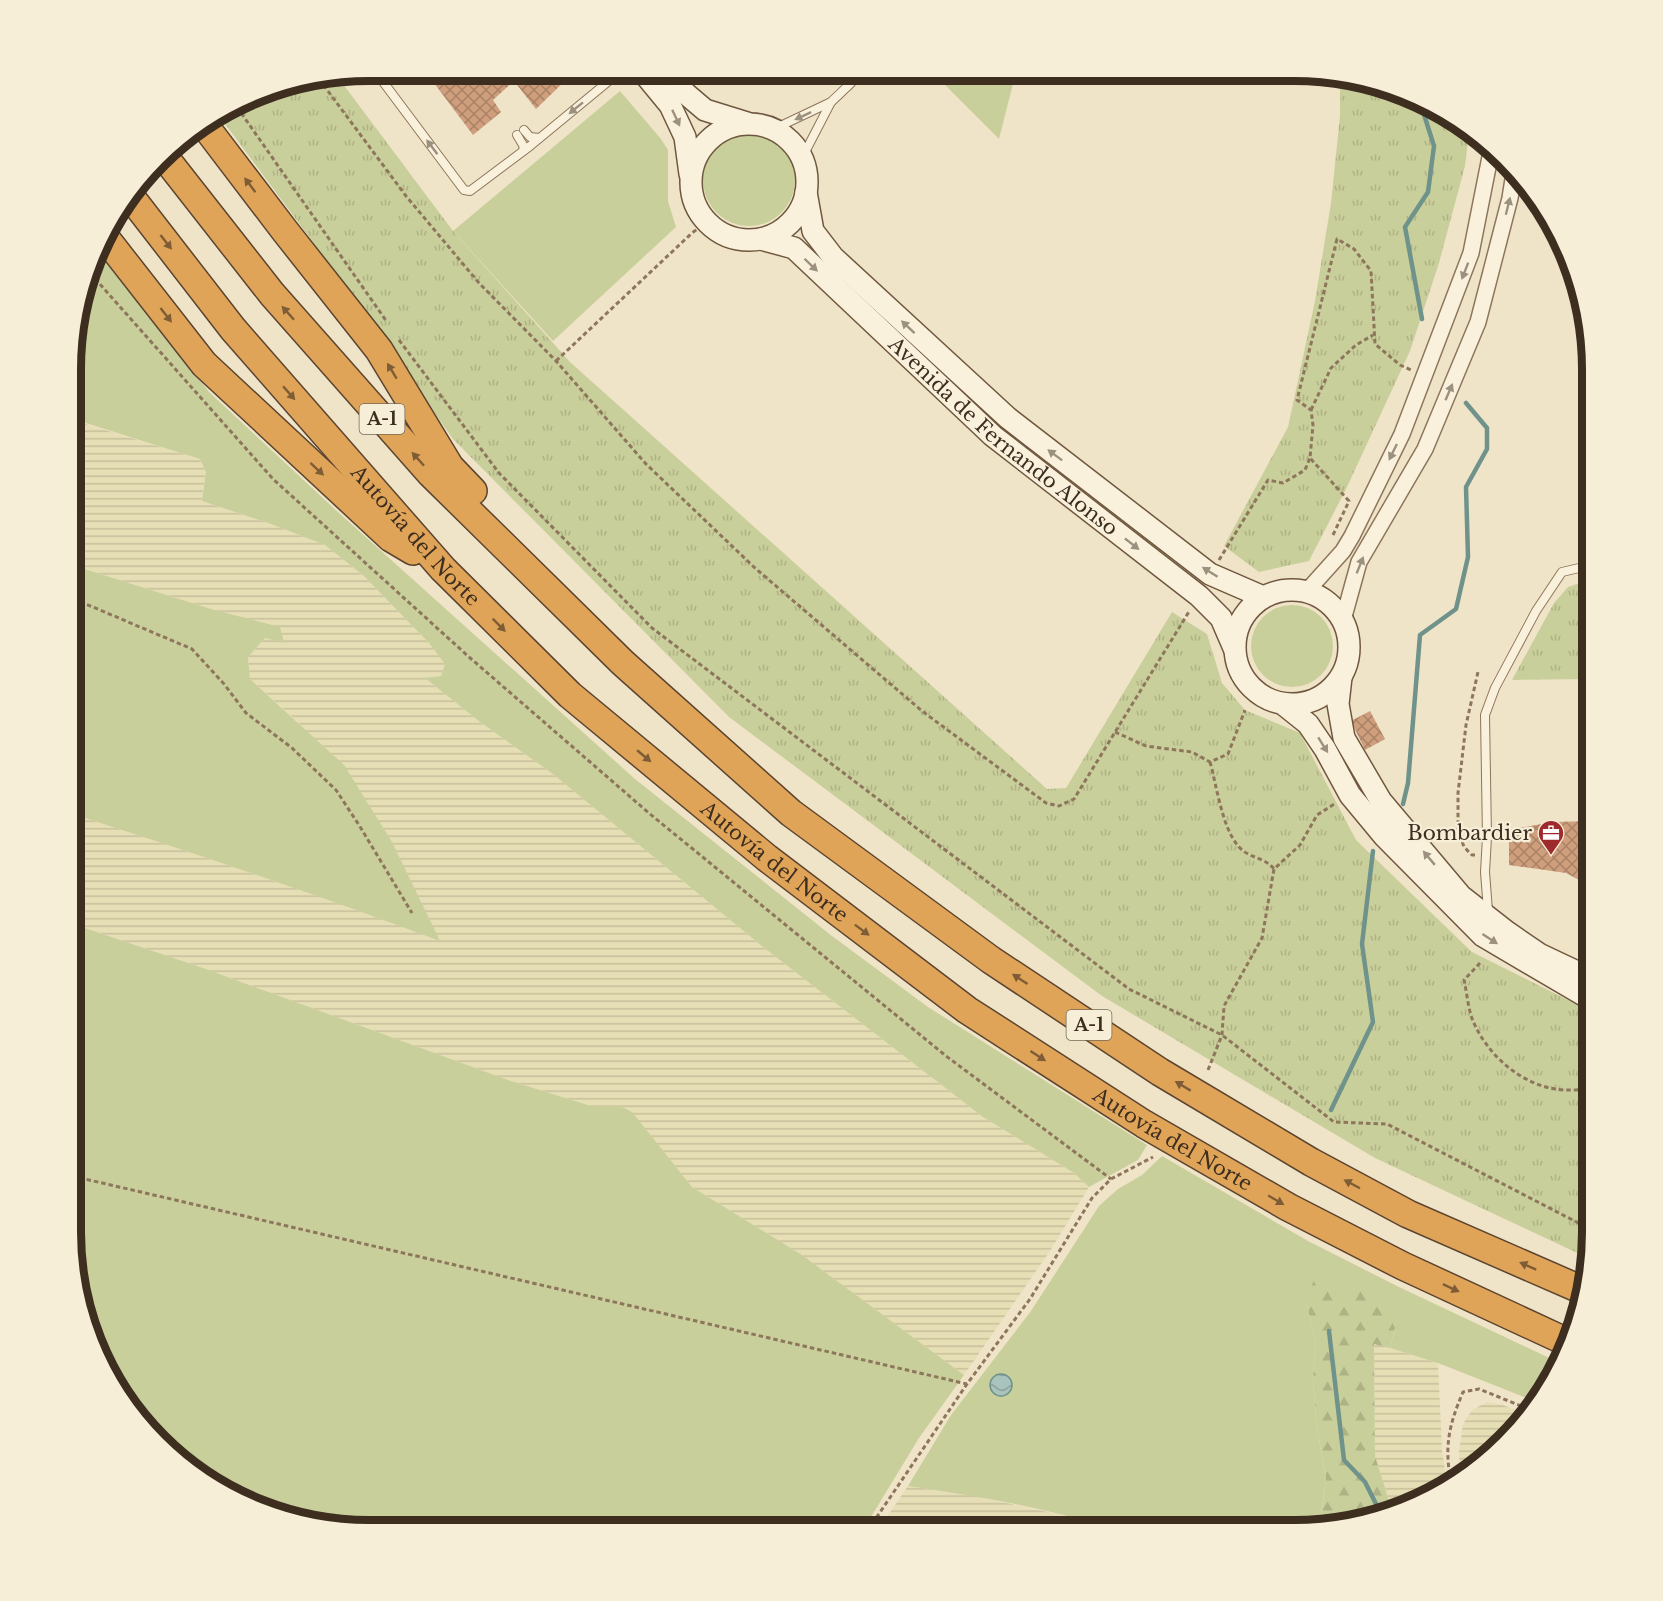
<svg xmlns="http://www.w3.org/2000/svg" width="1663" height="1601" font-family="'Libre Baskerville',serif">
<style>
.farmland{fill:url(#farmland-rules)}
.grass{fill:#c9cf9b}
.forest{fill:url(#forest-firs)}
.park{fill:url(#park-tufts)}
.water{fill:url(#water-waves);stroke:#6f938a;stroke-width:1.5}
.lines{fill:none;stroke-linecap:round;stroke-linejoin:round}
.stream{stroke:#6f938a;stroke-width:4.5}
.building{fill:url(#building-cross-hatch)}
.lane-casing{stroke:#8d765c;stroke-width:10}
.street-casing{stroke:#8d765c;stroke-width:18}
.secondary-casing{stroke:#6f573f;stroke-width:24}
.highway-casing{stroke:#5b4430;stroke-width:30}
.path{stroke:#8d765c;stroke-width:3;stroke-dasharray:4.5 3;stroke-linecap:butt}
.lane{stroke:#faf1dc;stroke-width:8}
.street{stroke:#faf1dc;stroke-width:15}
.secondary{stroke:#faf1dc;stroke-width:21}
.highway{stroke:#e0a458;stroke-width:27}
.oneway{fill:#9c907e}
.oneway2{fill:#7e5d36}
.labels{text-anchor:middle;stroke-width:4.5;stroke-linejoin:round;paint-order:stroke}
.shield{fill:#f7eed8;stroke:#756857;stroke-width:1.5}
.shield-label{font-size:18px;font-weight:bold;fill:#3d2e20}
.street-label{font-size:20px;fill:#3d2e20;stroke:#f7eed8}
.poi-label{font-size:20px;fill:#3d2e20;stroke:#f7eed8;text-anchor:end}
.rim{fill:none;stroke:#3d2e20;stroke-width:8}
</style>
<defs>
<pattern id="farmland-rules" width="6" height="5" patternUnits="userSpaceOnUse" patternTransform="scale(1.5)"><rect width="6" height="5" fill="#e6deb5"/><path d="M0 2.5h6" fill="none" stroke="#c6bf9b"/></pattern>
<pattern id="forest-firs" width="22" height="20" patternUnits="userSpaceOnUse" patternTransform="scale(1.5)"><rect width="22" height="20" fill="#c9cf9b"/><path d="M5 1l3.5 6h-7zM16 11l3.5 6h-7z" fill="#aeb285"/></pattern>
<pattern id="park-tufts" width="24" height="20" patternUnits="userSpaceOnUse" patternTransform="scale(1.5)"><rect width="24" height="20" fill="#c9cf9b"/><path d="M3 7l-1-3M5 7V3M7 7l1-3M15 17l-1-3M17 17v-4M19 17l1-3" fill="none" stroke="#aeb285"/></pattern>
<pattern id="water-waves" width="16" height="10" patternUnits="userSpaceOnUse" patternTransform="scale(1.5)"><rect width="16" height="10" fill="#a9c4bc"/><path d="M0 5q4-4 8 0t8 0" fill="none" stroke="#8ba098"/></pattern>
<pattern id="building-cross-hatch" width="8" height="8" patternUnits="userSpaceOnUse" patternTransform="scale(1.5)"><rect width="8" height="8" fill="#cf9f7d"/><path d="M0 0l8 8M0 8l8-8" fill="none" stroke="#a98266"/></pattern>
</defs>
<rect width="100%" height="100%" fill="#f0e4c8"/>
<!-- farmland -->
<g class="farmland">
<path d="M76,421L200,459L206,472L202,501L271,524L325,545L364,576L429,643L446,664L441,676L426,679L480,722L553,774L763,947L983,1117L1074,1173L1089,1187L1050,1251L964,1375L802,1255L692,1187L632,1113L620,1106H591L508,1080L206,969L73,924V814L169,845L368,913L440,940L299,723L250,679L248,657L265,638L280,628L211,609L75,566Z"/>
<path d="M1374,1343L1438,1363L1442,1450L1447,1484L1393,1513L1375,1456Z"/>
<path d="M1487,1402L1503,1405L1528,1415L1519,1429L1476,1469L1460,1477L1459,1451L1463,1424L1472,1410Z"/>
<path d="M908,1486L970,1495L1093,1522L1117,1530H878Z"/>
</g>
<!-- grass -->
<g class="grass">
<path d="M932,72H1016L999,139Z"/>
<path d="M620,91L661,139L668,150V201L676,227L553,341L453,231Z"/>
<circle cx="749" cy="180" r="46"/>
<path d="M100,247L209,392L339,513L635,779L832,936L928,1007L1147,1145L1138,1160L1089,1187L1074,1173L983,1117L763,947L553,774L480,722L425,678L441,676L445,664L429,643L364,576L325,545L271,524L202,501L206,472L200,459L76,420V311Z"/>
<path d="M75,566L211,609L280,627L284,643L265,638L248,657L250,679L344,765L392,842L440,941C319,895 197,854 73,814Z"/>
<circle cx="1292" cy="646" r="41"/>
<path d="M73,924L206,969L508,1080L591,1106H620L632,1112L692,1187L802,1255L964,1375L919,1438L863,1530H350L237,1500L172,1457L132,1414L93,1346L71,1251Z"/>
<path d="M1162,1156L1308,1241L1399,1287L1562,1364L1537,1402L1438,1363L1390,1348L1395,1328L1306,1301L1316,1343L1313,1378L1316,1422L1326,1478L1321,1517L1329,1527L1313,1530H1117C1049,1508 977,1496 908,1486L951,1415L1031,1311L1099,1206L1118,1189L1142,1175Z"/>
</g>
<!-- forest -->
<path class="forest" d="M1314,1280L1365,1292L1384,1305L1395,1328L1390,1348L1374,1344L1375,1456L1393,1513L1329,1527L1321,1518L1326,1478L1316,1422L1313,1378L1316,1343L1306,1301Z"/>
<!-- park -->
<g class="park">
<path d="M1340,75L1443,110L1469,133L1465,166L1439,263L1410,351L1347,487L1309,561L1259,572L1224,546L1288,427L1315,301L1331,203L1340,116Z"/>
<path d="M337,76L453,231L570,362L1047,789L1066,788L1172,612L1207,634L1222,683L1245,710L1300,733L1356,840L1472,952L1592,1012V1251L1590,1259L1375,1158L1102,996L729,717L453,439L329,264L220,117L273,86Z"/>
<path d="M1592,579V679L1512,680L1554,603L1568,587Z"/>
</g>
<!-- water -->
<circle class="water" cx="1001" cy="1385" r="11"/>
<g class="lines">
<!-- stream -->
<g class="stream">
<path d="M1420,102L1434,146L1428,192L1405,227L1422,319"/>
<path d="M1403,804L1408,783L1420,635L1456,609L1468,557L1466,487L1487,449V428L1466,403"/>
<path d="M1331,1110L1373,1022L1362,944L1373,851"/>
<path d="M1329,1331L1344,1460L1365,1482L1382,1516"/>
</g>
</g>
<!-- building -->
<g class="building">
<path d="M425,71H565L569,77L536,109L514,81L493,100L501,112L473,135Z"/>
<path d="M1370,711L1385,739L1365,750L1351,721Z"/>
<path d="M1592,821V879L1579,880L1566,873L1509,865V830L1552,822Z"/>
</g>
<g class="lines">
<!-- lane casing -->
<g class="lane-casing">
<g id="lane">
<path d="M375,71L464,190L470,191L530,146L621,71"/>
<path d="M774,129L831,102"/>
<path d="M524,130L530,137L539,138"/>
<path d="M517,135L523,145L524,150"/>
<path d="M802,158L831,102L851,83L857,72"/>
<path d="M1488,911L1485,872L1487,837L1485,715L1495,688L1536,611L1562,572L1592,565"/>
</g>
</g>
<!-- street casing -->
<g class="street-casing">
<g id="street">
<path d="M1307,591L1343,551L1352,536L1402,434L1471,253L1491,152"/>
<path d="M1343,620L1359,562L1425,449L1478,322L1510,198L1514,173"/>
</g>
</g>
<!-- secondary casing -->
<g class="secondary-casing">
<g id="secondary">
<path d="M642,71L670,105L685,137L690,174"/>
<path d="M670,71L685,93L705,110L747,123"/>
<circle cx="749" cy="182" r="58"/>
<path d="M806,192L813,231L833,257L1008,418L1210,574L1263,597"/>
<path id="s1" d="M761,239L794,248L993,436L1199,596L1221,618L1234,648"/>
<circle cx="1292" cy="647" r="57"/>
<path d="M1341,677L1338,704L1344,738L1381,801L1461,896L1507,932L1539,954L1592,979"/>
<path d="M1283,704L1308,724L1325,749L1350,795L1384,836L1483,936L1592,1000"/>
</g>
</g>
<!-- highway casing -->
<g class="highway-casing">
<g id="highway">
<path d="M205,126L285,231L379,350L450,467L473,491"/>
<path d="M163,155L272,294L431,474L623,663L791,813L991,960L1160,1072L1311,1162L1408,1214L1582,1290"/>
<path id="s2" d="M130,196L233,329L443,569L570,695L767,858L967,1010L1144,1124L1288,1207L1403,1266L1567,1342"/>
<path d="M104,236L204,364L391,538L413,551"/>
</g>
</g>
<!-- path -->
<g class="path">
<path d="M319,79L406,196L479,283L556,361L646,464L755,568L922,711L1046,803L1059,806L1074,799L1190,610"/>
<path d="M237,107L387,322"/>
<path d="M90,273L273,479L469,657L650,814L946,1056L1111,1179"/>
<path d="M399,340L499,473L652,628L1129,989L1222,1035L1334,1122L1387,1124L1592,1230"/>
<path d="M556,361L692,233L707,222"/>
<path d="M1311,410L1331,368L1356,345L1373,335"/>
<path d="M1333,535L1349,501L1310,458L1313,425L1311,410L1297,400L1337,239L1354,249L1371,271L1375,344L1400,365L1411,370"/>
<path d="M1219,560L1268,480L1283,483L1305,470L1310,458"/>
<path d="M75,596L81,602L192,649L224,684L246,713L292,748L336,790L359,825L412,913"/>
<path d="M1115,732L1146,746L1192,752L1210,762L1228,754L1245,710"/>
<path d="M1210,762C1217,787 1222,828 1239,847C1250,859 1263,856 1274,869"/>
<path d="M1475,855H1472L1464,847L1458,830V793L1466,725L1478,672"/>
<path d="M1480,963L1464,980C1467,993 1468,1009 1473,1021C1487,1054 1519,1083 1555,1089C1567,1091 1580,1090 1592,1088"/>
<path d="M1208,1070L1222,1035L1224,1006L1262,938L1274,869L1300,845L1317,815L1336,803"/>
<path d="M72,1176L967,1384"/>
<path d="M1451,1482C1444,1446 1449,1425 1463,1392L1479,1389L1531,1410"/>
<path d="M868,1530L967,1384L1030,1299L1092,1198L1111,1179L1153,1157"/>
</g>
<!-- lane -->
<use href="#lane" class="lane"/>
<!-- street -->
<use href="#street" class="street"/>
<!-- secondary -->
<use href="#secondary" class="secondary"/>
<!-- highway -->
<use href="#highway" class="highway"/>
</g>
<!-- one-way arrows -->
<defs><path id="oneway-solid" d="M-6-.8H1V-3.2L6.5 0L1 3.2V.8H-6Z" transform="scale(1.5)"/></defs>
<g class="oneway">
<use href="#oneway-solid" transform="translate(576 108) rotate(141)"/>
<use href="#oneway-solid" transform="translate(803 116) rotate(155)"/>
<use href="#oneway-solid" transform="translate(676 118) rotate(65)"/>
<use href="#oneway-solid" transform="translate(432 147) rotate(-127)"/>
<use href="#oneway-solid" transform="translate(1508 206) rotate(-76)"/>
<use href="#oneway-solid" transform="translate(811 265) rotate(44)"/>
<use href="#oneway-solid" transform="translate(1465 271) rotate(111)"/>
<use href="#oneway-solid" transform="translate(908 327) rotate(-137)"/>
<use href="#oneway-solid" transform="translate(1449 392) rotate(-67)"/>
<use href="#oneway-solid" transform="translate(1393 452) rotate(116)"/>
<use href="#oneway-solid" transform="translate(1055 455) rotate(-143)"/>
<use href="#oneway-solid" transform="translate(1132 544) rotate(38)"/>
<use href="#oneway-solid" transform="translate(1360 565) rotate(-68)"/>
<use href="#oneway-solid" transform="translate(1210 572) rotate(-148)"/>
<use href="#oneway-solid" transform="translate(1323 745) rotate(58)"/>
<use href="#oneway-solid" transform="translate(1429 858) rotate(-130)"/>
<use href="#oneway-solid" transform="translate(1490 939) rotate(33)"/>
</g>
<g class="oneway2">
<use href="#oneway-solid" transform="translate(250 185) rotate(-127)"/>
<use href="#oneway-solid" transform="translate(166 242) rotate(52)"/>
<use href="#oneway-solid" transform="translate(288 313) rotate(-132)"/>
<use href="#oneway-solid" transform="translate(166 315) rotate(52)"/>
<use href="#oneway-solid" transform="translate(392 371) rotate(-121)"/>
<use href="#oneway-solid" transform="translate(289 393) rotate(49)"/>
<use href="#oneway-solid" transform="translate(418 459) rotate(-132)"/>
<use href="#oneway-solid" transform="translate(317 469) rotate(43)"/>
<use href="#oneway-solid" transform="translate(499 625) rotate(45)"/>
<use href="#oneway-solid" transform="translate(644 756) rotate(40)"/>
<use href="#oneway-solid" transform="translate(862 930) rotate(37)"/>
<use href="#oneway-solid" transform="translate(1020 979) rotate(-147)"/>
<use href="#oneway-solid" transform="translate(1038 1056) rotate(33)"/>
<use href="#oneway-solid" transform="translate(1183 1086) rotate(-149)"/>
<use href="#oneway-solid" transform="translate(1352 1184) rotate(-152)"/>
<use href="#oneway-solid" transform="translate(1276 1200) rotate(30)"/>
<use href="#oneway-solid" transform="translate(1528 1266) rotate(-156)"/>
<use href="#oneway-solid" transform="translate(1451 1288) rotate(25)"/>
</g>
<!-- icons -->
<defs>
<g id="office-pin" transform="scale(1.35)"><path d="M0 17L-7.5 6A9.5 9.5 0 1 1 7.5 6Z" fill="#9e2a2b" stroke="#f7eed8"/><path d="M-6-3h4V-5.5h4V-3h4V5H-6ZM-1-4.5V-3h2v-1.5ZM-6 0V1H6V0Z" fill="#fff"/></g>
</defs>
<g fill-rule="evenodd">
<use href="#office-pin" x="1551" y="833"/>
</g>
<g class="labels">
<!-- shield labels -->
<g class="shield">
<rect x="359.5" y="404" width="45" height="30" rx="4.5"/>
<rect x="1066.5" y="1010" width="45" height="30" rx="4.5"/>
</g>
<g class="shield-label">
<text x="382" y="425">A-1</text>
<text x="1089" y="1031">A-1</text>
</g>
<!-- street labels -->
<g class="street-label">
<text dy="7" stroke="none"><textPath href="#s1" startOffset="316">Avenida de Fernando Alonso</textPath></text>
<text dy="7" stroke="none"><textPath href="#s2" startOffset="444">Autovía del Norte</textPath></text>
<text dy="7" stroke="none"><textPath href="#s2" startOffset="930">Autovía del Norte</textPath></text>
<text dy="7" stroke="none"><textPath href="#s2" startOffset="1416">Autovía del Norte</textPath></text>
</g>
<!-- poi labels -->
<g class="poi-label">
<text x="1532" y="840">Bombardier</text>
</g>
</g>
<!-- crop -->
<path d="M0 0H1663V1601H0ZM369 81H1294A288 288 0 0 1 1582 369V1232A288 288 0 0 1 1294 1520H369A288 288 0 0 1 81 1232V369A288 288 0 0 1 369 81Z" fill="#f7eed8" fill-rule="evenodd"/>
<path class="rim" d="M369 81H1294A288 288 0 0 1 1582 369V1232A288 288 0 0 1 1294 1520H369A288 288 0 0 1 81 1232V369A288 288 0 0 1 369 81Z"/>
</svg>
